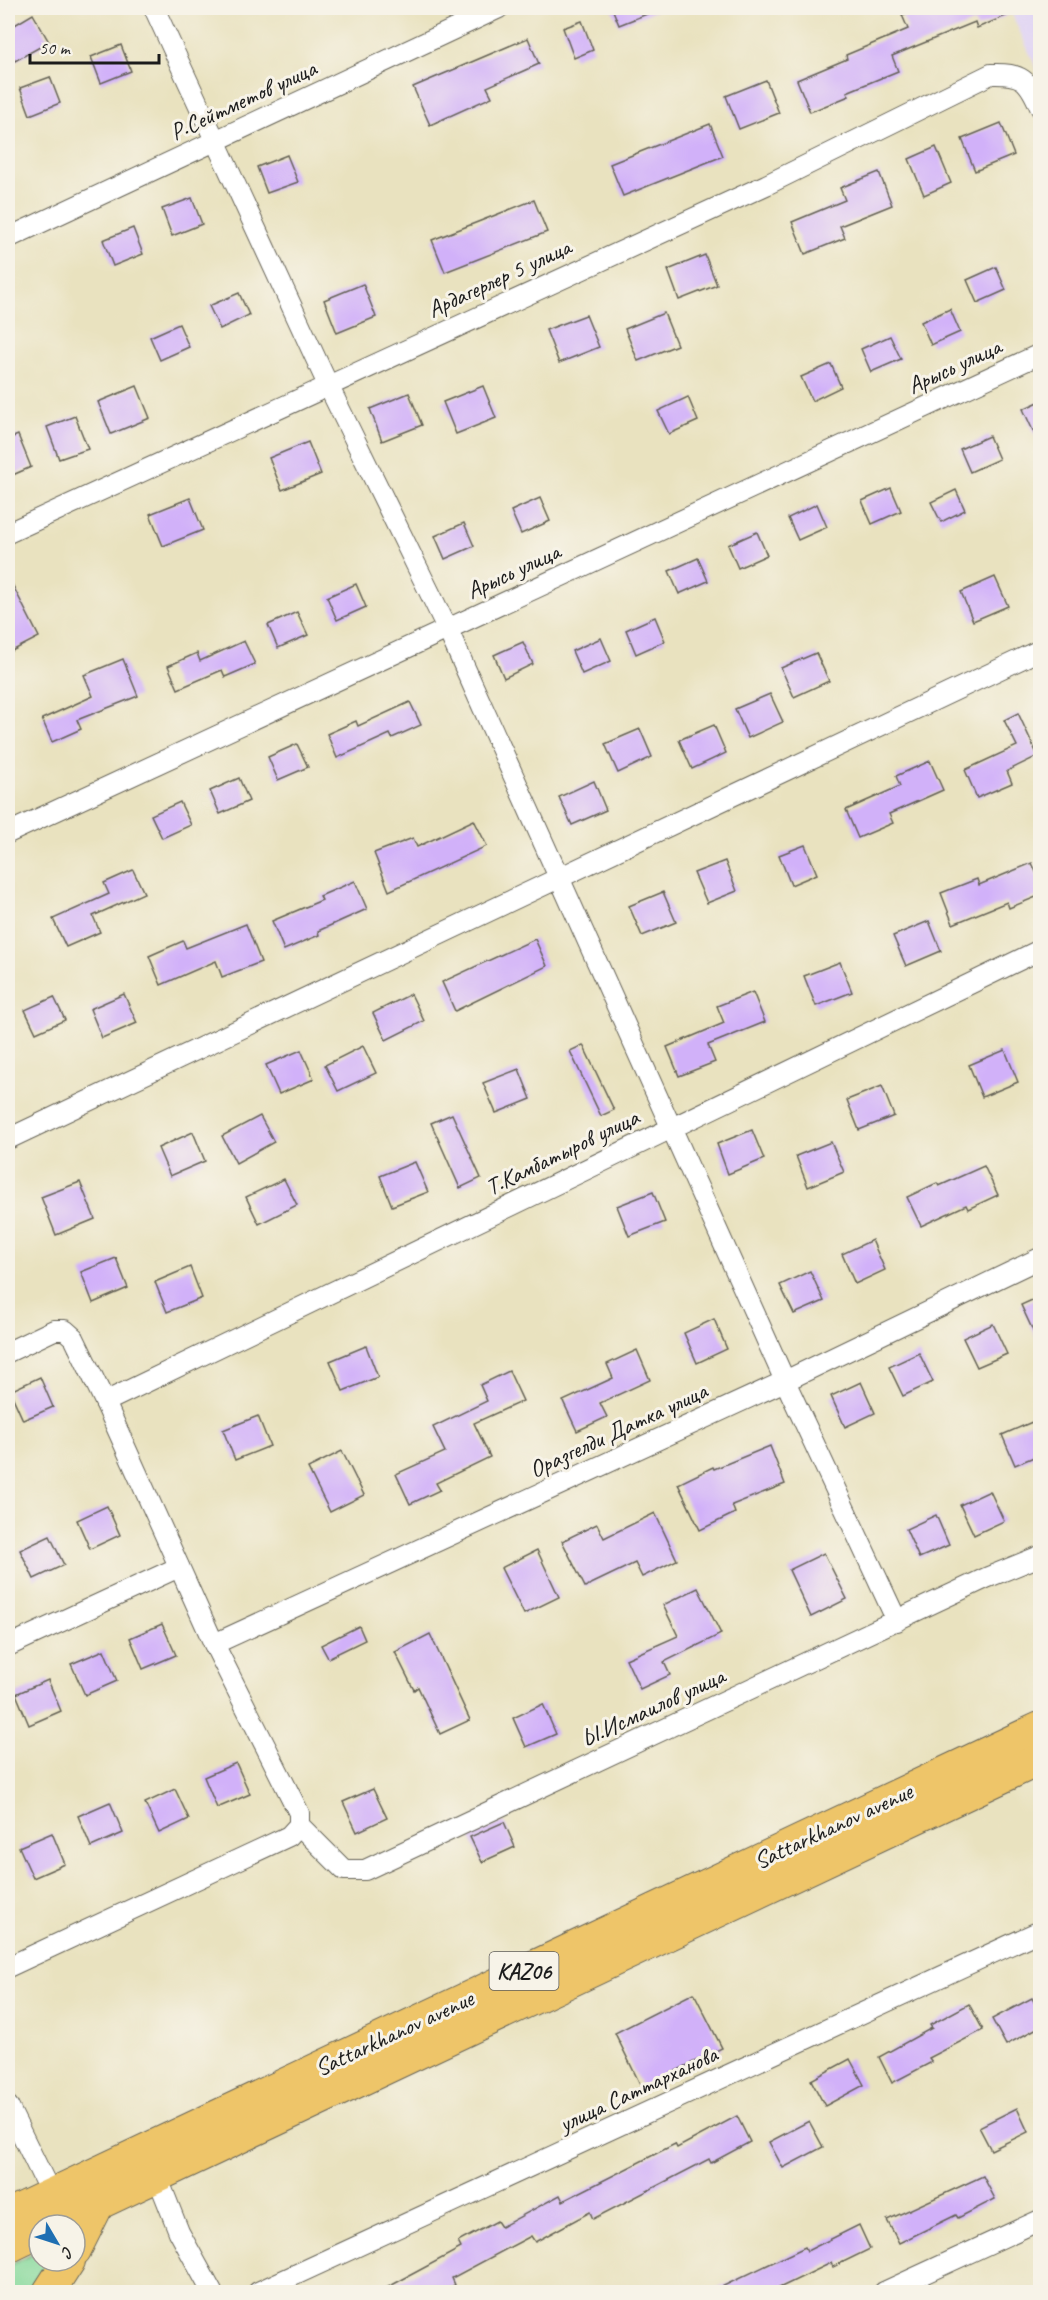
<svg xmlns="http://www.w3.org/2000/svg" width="1048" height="2300" font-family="Caveat,sans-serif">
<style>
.built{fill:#e0d4f4}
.green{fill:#86d99b;stroke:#517a5c;stroke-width:1.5}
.building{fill:#d1b1f9}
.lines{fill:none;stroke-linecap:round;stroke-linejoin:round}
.street-casing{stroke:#646155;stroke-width:22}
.primary-casing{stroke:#646155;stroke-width:34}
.street{stroke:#fff;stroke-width:20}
.primary{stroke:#eec569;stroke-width:32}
.labels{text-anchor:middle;stroke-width:6;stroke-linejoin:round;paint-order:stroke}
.shield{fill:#f7f3e8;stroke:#5e5c59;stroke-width:1.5}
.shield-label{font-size:22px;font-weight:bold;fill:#1c1c1c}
.street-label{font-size:24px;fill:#1c1c1c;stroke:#f7f3e8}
</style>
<rect width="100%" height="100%" fill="#f7f3e8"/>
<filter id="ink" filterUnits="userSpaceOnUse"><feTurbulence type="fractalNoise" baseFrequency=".0167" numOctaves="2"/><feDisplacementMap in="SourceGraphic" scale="12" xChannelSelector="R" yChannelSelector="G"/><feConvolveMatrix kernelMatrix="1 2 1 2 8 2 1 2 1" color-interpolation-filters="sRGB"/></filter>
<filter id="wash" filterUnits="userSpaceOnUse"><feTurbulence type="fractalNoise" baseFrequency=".008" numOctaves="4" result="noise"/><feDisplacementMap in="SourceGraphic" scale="24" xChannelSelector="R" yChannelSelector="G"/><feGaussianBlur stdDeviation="1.35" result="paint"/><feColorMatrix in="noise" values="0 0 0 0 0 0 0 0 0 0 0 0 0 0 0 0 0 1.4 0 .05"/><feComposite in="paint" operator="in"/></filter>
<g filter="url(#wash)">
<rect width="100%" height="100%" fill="#e9e2bf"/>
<!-- built -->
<path class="built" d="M1009,8H1040V77L1017,25Z"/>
<!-- green -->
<path class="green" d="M39,2251V2261H57L61,2292H8V2266Z"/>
<g id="blocks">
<!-- building -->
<g class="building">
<path d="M612,8H662L619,25Z"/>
<path d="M919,8H1025L977,28L975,22L892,56L898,71L847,92L849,96L810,112L797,80L847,59L846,55L908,29L902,15Z"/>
<path d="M33,14L49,42L15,61L8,48V29Z"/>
<path d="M582,21L593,50L574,58L563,28Z"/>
<path d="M528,38L539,64L487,87L492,97L430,125L413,87Z"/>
<path d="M121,45L131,71L101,83L91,57Z"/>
<path d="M50,77L60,103L30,115L20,88Z"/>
<path d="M766,80L779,113L739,129L726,96Z"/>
<path d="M1001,123L1014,155L975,171L962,139Z"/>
<path d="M710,124L723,156L623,196L610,164Z"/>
<path d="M936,147L951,183L924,195L909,159Z"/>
<path d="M287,155L298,182L267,193L257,167Z"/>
<path d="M879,172L892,205L840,226L845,238L805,254L792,222L845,200L840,188Z"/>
<path d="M192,198L202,224L172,236L162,209Z"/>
<path d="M534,200L547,232L445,272L432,240Z"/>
<path d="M133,228L143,254L113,266L103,240Z"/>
<path d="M705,255L717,285L679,300L668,270Z"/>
<path d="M996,267L1006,290L977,303L967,280Z"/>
<path d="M363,284L376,317L337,333L324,300Z"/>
<path d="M239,293L249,315L220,329L209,306Z"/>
<path d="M950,309L960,332L931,345L921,322Z"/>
<path d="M664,313L677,345L638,361L625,329Z"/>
<path d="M586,315L599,347L559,363L546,330Z"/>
<path d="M179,324L189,347L160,360L150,337Z"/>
<path d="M890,336L901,359L871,372L861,349Z"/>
<path d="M831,364L841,387L812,401L801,377Z"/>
<path d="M137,386L150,418L111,434L98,402Z"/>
<path d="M483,386L496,418L456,434L443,402Z"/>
<path d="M409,393L422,425L382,441L370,409Z"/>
<path d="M688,397L698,421L669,434L658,411Z"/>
<path d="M1041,401V448L1023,409Z"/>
<path d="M75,416L88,449L59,459L47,427Z"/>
<path d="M18,435L31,467L8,477V439Z"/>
<path d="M989,436L999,459L970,472L960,449Z"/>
<path d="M308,442L321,474L282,490L269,458Z"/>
<path d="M891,488L901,511L872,524L862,501Z"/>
<path d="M956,490L965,510L941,522L931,502Z"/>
<path d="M190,498L203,530L163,546L150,514Z"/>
<path d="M540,498L550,521L521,534L511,511Z"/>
<path d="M817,504L827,527L798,540L788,518Z"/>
<path d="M464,523L474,546L445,559L435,536Z"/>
<path d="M757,532L767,555L738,568L728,545Z"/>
<path d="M698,558L708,581L679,594L669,571Z"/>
<path d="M8,576L39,637L8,653Z"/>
<path d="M995,577L1008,606L973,621L961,592Z"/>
<path d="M356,584L366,607L337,620L327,597Z"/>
<path d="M297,612L308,635L278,648L268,625Z"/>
<path d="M655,617L665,641L636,654L626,630Z"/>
<path d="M601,638L611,661L582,674L572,651Z"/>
<path d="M244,641L255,664L225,677L222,670L178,689L168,666L197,653L200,661Z"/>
<path d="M523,642L533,664L504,678L494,655Z"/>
<path d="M816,653L829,681L794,697L781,668Z"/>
<path d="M123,659L138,696L77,720L81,729L52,742L42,719L93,696L84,675Z"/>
<path d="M770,694L783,722L748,738L735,709Z"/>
<path d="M410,702L421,725L392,738L390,734L337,758L327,734L356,721L358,726Z"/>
<path d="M1018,713L1038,756L1007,771L1012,783L977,798L965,770L1017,746L1004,720Z"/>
<path d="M714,725L726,753L692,769L679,740Z"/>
<path d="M640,729L652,757L618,773L605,744Z"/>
<path d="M297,744L308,767L278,780L268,757Z"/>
<path d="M930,761L943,790L889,814L893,823L858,838L846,810L900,786L896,776Z"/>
<path d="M239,778L249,801L220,814L210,791Z"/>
<path d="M594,781L606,810L572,825L559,797Z"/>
<path d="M180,802L191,825L162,838L151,815Z"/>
<path d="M474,820L487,846L389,891L374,853L413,838L417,847Z"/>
<path d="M805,845L817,874L791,885L779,855Z"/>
<path d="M725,861L737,891L707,903L694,873Z"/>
<path d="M1032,863L1041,883V895L1009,908L1007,902L953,924L941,893L977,879L979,885Z"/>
<path d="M133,870L144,893L93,916L100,932L66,947L53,919L109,894L104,883Z"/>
<path d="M355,881L367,909L318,931L319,935L284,950L272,921L322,900L320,896Z"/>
<path d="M663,892L676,922L642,936L629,906Z"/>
<path d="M929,921L941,951L906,966L893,936Z"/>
<path d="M246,924L261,962L222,977L216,961L161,985L149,956L183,941L186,948Z"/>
<path d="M535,939L547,966L455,1011L442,982Z"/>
<path d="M840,962L852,992L816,1006L804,976Z"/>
<path d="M753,992L765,1022L708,1045L715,1062L679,1076L667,1047L724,1023L717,1006Z"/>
<path d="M124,994L137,1023L102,1038L90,1009Z"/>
<path d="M411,994L424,1021L386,1040L373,1013Z"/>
<path d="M54,997L65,1020L36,1033L25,1010Z"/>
<path d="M583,1045L614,1110L601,1116L570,1051Z"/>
<path d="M363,1046L376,1073L338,1091L325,1065Z"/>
<path d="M301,1050L314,1079L279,1094L266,1065Z"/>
<path d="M1005,1050L1018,1082L982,1097L969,1065Z"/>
<path d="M519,1069L531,1099L496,1113L483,1083Z"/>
<path d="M882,1086L894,1116L859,1130L847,1100Z"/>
<path d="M452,1114L481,1178L460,1188L431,1123Z"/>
<path d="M260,1116L274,1142L236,1163L222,1136Z"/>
<path d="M752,1130L764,1159L728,1174L717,1144Z"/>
<path d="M193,1132L205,1161L170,1176L158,1148Z"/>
<path d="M831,1142L844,1172L808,1187L796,1156Z"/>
<path d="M415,1162L428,1192L392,1206L380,1176Z"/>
<path d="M984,1166L998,1195L968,1209L966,1205L921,1226L907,1197L937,1183L939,1186Z"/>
<path d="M284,1179L297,1205L259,1224L246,1197Z"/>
<path d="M80,1182L95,1219L56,1235L41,1197Z"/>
<path d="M653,1192L665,1222L629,1236L617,1206Z"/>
<path d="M872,1240L885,1270L855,1284L842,1254Z"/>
<path d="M116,1258L128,1288L93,1303L81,1272Z"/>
<path d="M190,1267L202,1298L167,1312L155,1282Z"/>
<path d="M810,1271L824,1301L794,1314L780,1285Z"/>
<path d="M1041,1296V1348L1021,1305Z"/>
<path d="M714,1319L727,1349L697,1363L684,1333Z"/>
<path d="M993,1324L1007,1354L977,1367L963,1338Z"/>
<path d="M366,1346L378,1377L343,1391L330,1361Z"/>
<path d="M637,1350L650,1380L600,1403L607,1417L577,1431L563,1401L613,1378L607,1364Z"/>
<path d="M919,1353L933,1382L903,1396L889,1367Z"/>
<path d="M509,1371L523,1401L474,1423L490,1457L436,1483L440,1490L410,1504L396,1474L445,1452L433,1427L487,1401L480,1385Z"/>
<path d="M40,1377L53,1407L23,1420L10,1391Z"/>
<path d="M861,1382L875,1413L845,1427L831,1396Z"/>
<path d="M258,1416L270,1446L235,1460L223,1430Z"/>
<path d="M1032,1422L1041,1440V1454L1015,1465L1002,1435Z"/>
<path d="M770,1446L785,1484L732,1505L735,1513L700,1530L678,1484L713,1467L714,1469Z"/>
<path d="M342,1451L364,1495L330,1512L308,1468Z"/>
<path d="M990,1491L1004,1521L974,1535L960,1505Z"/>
<path d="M107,1506L120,1535L90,1549L77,1520Z"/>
<path d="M655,1513L677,1560L642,1577L635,1563L585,1587L562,1541L597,1524L604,1538Z"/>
<path d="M936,1515L949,1545L919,1558L906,1529Z"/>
<path d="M50,1536L64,1565L34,1579L20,1550Z"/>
<path d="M537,1550L559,1597L524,1614L501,1568Z"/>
<path d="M824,1553L847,1599L811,1617L789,1570Z"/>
<path d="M698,1588L721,1634L664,1662L670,1675L640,1689L626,1659L678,1636L663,1605Z"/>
<path d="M162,1624L176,1655L143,1669L130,1638Z"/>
<path d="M359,1626L365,1640L328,1658L321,1645Z"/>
<path d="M430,1634L470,1720L440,1734L418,1687L414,1690L395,1652Z"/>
<path d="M104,1650L117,1681L85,1695L71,1664Z"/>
<path d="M48,1680L61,1711L29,1725L16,1694Z"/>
<path d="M543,1704L556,1734L526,1747L513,1718Z"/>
<path d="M236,1763L250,1794L217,1808L204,1777Z"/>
<path d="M175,1789L189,1819L159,1833L145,1803Z"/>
<path d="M373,1789L387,1818L357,1832L343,1802Z"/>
<path d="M110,1802L123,1833L91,1847L78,1816Z"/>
<path d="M504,1822L515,1847L482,1862L470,1837Z"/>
<path d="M52,1833L65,1864L33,1878L19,1847Z"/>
<path d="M694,1993L722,2048L642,2088L615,2033Z"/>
<path d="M1032,1998L1041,2015V2026L1006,2045L992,2019Z"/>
<path d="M969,2004L983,2030L929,2058L932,2062L892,2083L879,2057L932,2028L930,2025Z"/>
<path d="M850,2059L864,2085L825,2106L811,2080Z"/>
<path d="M1017,2108L1028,2132L991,2150L979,2127Z"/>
<path d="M737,2116L750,2142L711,2163L709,2159L593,2219L590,2212L535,2242L531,2236L452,2278L455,2285L441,2292H379L461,2248L458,2242L497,2221L501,2227L560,2195L563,2201L675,2144L677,2148Z"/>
<path d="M809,2121L823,2147L783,2168L769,2142Z"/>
<path d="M983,2176L995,2199L958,2218L956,2215L899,2243L887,2220Z"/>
<path d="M859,2225L870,2249L833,2267L831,2263L771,2292H711L805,2247L807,2251Z"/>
</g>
</g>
</g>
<g filter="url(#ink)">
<use href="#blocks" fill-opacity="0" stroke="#646155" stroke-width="1.5"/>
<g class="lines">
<!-- street casing -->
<g class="street-casing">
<g id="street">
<path d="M154,8L328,385L448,630L785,1381L897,1621"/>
<path d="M8,238L499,8"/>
<path d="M8,533L766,185L991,74C1022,73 1028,79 1040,107"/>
<path d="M8,833L1040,354"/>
<path d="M8,1139L1040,650"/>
<path d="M8,1352L54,1330H65L74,1338L105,1402L214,1644L299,1813V1825"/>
<path d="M105,1402L1040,950"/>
<path d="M214,1644L785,1381L1040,1258"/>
<path d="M8,1646L179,1567"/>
<path d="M299,1825L344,1870H365L986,1578L1040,1556"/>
<path d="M8,1967L289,1836L299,1825"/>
<path d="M8,2106L51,2194"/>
<path d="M157,2176L179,2232L212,2292"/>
<path d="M258,2292L1040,1931"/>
<path d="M884,2292L1040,2220"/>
</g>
</g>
<!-- primary casing -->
<g class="primary-casing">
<g id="primary">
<path d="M8,2215L1040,1728"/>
<path d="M53,2225L1040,1759"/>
<path d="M8,2247L39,2232"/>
<path d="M75,2250L98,2204"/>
<path d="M49,2292L69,2261"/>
</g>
</g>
<!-- street -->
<use href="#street" class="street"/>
<!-- primary -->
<use href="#primary" class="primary"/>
</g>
</g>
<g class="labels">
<!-- shield labels -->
<rect class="shield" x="489.5" y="1952" width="69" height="38" rx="4.5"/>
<g class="shield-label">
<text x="524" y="1979">KАZ06</text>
</g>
<!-- street labels -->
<g class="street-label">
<text transform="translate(243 100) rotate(-25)" y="8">Р.Сейтметов улица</text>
<text transform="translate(499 278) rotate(-25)" y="8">Ардагерлер 5 улица</text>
<text transform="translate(954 366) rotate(-25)" y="8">Арысь улица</text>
<text transform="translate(513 571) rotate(-25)" y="8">Арысь улица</text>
<text transform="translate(562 1152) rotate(-26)" y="8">Т.Камбатыров улица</text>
<text transform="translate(618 1430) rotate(-25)" y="8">Оразгелди Датка улица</text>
<text transform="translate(653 1707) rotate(-25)" y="8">Ы.Исмаилов улица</text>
<text transform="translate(833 1826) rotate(-25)" y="8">Sattarkhanov avenue</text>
<text transform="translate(394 2033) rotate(-25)" y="8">Sattarkhanov avenue</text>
<text transform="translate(638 2089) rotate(-25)" y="8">улица Саттарханова</text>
</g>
</g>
<!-- margin -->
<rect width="1048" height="2300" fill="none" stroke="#f7f3e8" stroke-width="30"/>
<!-- north arrow -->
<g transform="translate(57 2243) rotate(129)"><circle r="28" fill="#f7f3e8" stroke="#9f9d96" stroke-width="1.5"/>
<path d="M0-4.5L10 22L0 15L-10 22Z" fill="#1f6fb2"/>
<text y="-9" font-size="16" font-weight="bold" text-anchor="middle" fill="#1c1c1c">С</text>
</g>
<!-- scale -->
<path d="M30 54v9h129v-9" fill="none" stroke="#1c1c1c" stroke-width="3"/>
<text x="39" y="54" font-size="18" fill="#1c1c1c" stroke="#f7f3e8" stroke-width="4.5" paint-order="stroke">50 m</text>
</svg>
